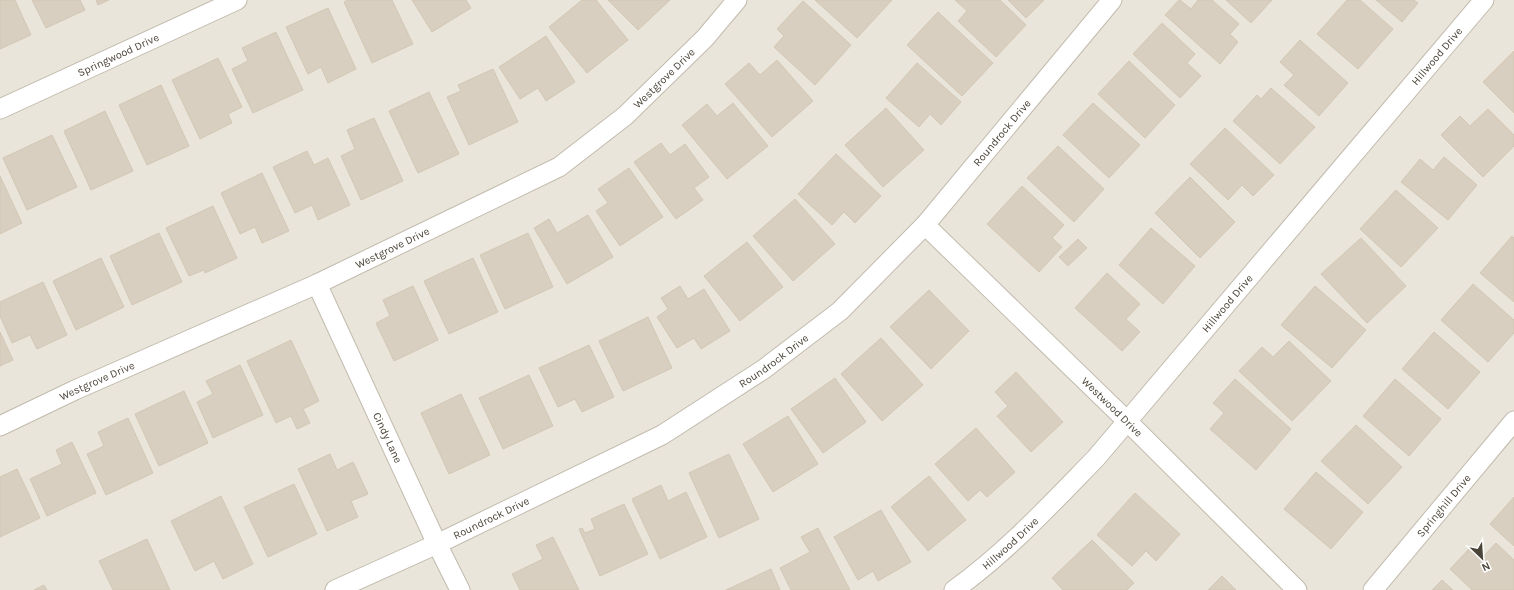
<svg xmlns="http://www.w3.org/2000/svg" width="1514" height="590" font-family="Karla,sans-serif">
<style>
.residential{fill:#eae5da}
.building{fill:#d8cfc1;stroke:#d3c7b4}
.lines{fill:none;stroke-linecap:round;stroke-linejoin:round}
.minor-casing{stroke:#c2bbae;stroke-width:21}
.minor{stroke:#fff;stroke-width:19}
.labels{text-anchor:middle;stroke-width:3;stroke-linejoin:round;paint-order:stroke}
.street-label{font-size:11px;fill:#4b4439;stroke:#fff}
</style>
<rect width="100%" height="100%" fill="#f6f3ec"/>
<!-- residential -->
<rect class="residential" x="0" y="0" width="1514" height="590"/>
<!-- building -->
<g class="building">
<path d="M0,0H15L31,35L0,49Z"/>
<path d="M32,0H80L85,10L46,28Z"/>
<path d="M96,0H109L98,5Z"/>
<path d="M348,0H392L413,44L372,63L344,2Z"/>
<path d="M412,0H466L471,8L432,32Z"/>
<path d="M582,0H596L628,40L587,73L549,27Z"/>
<path d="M608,0H670L638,30Z"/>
<path d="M815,0H892L857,38Z"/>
<path d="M955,0H1000L1026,25L996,57L958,21L967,11Z"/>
<path d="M1008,0H1044L1026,18Z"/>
<path d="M1179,0H1180L1191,9L1198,0H1212L1239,24L1230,34L1238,42L1220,64L1165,15Z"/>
<path d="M1226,0H1272L1251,23Z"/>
<path d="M1347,0H1360L1393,29L1358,69L1317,34Z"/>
<path d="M1376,0H1414L1418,3L1402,22Z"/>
<path d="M803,1L851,45L815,85L774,47L784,36L777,29Z"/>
<path d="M328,8L356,69L328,83L321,67L308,74L286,27Z"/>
<path d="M938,12L993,63L962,96L907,45Z"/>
<path d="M1162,23L1195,54L1187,63L1201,76L1180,98L1133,54Z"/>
<path d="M276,32L303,90L253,113L232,69L248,61L242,48Z"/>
<path d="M546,36L575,82L546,101L538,88L520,99L499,67Z"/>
<path d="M1300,40L1348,83L1319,116L1284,85L1294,75L1280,62Z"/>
<path d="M1514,51V113L1483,82Z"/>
<path d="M218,58L242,107L228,114L232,123L200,139L172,80Z"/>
<path d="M777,60L813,101L772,137L725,84L749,63L760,75Z"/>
<path d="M1129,61L1175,105L1145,138L1098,94Z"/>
<path d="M917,63L961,102L941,125L930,114L919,127L886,98Z"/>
<path d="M493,69L518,122L469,145L447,97L461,91L458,85Z"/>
<path d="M161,85L189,146L147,165L119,105Z"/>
<path d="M1271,88L1315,127L1280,164L1233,121L1257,95L1261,99Z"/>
<path d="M429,92L459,154L418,173L389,111Z"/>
<path d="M733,103L768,146L727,179L682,125L707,104L717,116Z"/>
<path d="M1093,103L1140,145L1109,178L1063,135Z"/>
<path d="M886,108L924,150L883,187L845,145Z"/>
<path d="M1488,109L1514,135V146L1483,177L1441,135L1460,116L1470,126Z"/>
<path d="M105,111L133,171L91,190L64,131Z"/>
<path d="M374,118L403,181L361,200L341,156L355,149L347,130Z"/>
<path d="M1225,128L1274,175L1253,196L1242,185L1228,200L1190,164Z"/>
<path d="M52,135L77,187L27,210L3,158Z"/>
<path d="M661,143L670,155L685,144L709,177L694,188L703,200L676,219L634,162Z"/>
<path d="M1058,146L1104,189L1074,222L1027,178Z"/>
<path d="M307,151L314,165L328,158L350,205L318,220L312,205L295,213L273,167Z"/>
<path d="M836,154L881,196L855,223L844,212L832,225L798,194Z"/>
<path d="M1444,157L1477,185L1448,220L1401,182L1420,159L1433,170Z"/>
<path d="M629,168L663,217L620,246L596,211L608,203L598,189Z"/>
<path d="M262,173L289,231L262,243L255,227L240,234L221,193Z"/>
<path d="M0,176L22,223L0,234Z"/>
<path d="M1190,177L1235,222L1200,258L1155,213Z"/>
<path d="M1022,186L1064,225L1052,238L1062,247L1039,272L987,224Z"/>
<path d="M1396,190L1438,228L1401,267L1360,229Z"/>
<path d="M795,199L835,244L793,281L753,236Z"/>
<path d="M213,206L237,258L205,273L204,270L189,276L166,228Z"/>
<path d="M588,215L613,257L567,284L534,228L549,219L557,233Z"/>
<path d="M1151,228L1195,266L1163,304L1119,265Z"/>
<path d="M159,233L182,282L132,305L110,256Z"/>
<path d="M528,233L553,287L505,309L480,255Z"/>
<path d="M1512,236L1514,238V302L1480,273Z"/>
<path d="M1361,238L1406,286L1367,323L1321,274Z"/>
<path d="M1078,239L1087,248L1068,266L1059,257Z"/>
<path d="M747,242L783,287L740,321L704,276Z"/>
<path d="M101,258L124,307L76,330L53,281Z"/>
<path d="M473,258L498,312L449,334L424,281Z"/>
<path d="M1107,273L1140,304L1126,319L1140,332L1122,351L1075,308Z"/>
<path d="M43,282L67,335L37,349L30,335L12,343L0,316V302Z"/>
<path d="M1473,284L1514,320V333L1488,362L1441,320Z"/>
<path d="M413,286L438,340L394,361L376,323L390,316L383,300Z"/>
<path d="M680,286L688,299L704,289L730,331L701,349L694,338L677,348L657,317L668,309L661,298Z"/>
<path d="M1315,286L1366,330L1332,368L1281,325Z"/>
<path d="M929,290L969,331L931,369L890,327Z"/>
<path d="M648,317L672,368L623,391L599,341Z"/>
<path d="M0,332L13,360L0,366Z"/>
<path d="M1434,332L1480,372L1448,409L1402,369Z"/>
<path d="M881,338L923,385L882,421L841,374Z"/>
<path d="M291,340L319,401L303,409L310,423L297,429L291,416L276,423L247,361Z"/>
<path d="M1289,341L1331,381L1292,421L1239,371L1262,347L1273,357Z"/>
<path d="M589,345L614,397L582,412L575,399L558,407L539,368Z"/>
<path d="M240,365L263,415L213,438L197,402L213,394L206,381Z"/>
<path d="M1016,372L1063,422L1031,452L997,416L1008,406L995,392Z"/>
<path d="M529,375L553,426L503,449L479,398Z"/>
<path d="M835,378L866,422L823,453L791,409Z"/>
<path d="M1235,379L1291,429L1256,470L1210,429L1224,413L1213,403Z"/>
<path d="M1395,379L1441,419L1409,456L1363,416Z"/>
<path d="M184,391L208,443L159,466L135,414Z"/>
<path d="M461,394L490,455L449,474L421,413Z"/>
<path d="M788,416L818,464L773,492L743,444Z"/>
<path d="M128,418L153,473L106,495L87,454L104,446L98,432Z"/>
<path d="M1356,425L1402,467L1368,504L1321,461Z"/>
<path d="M976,428L1015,472L987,497L980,490L968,501L935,464Z"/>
<path d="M72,442L96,493L47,516L30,479L62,464L56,450Z"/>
<path d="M330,454L337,470L353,462L368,494L351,501L358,517L327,531L298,469Z"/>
<path d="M729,454L759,519L719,538L689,473Z"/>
<path d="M17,469L40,518L0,537V477Z"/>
<path d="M1316,472L1363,512L1331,549L1284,509Z"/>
<path d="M929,476L966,520L928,551L891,507Z"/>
<path d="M294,484L317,534L268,557L244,507Z"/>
<path d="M661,485L668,501L686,492L707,537L660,559L632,499Z"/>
<path d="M1135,493L1180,534L1156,561L1146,551L1132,566L1097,535Z"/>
<path d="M221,496L253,564L223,579L214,561L195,571L171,521Z"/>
<path d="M1514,497V546L1490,524Z"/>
<path d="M624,504L648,554L600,576L579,529L582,528L585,533L595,529L591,519Z"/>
<path d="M881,510L911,562L878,581L873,571L858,580L834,537Z"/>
<path d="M818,528L850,590H791L780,568L810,552L801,537Z"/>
<path d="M553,537L579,590H520L512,574L543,559L536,545Z"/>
<path d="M147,539L170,590H113L99,561Z"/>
<path d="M1092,540L1134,583L1127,590H1063L1052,578Z"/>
<path d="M1496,543L1514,560V590H1472L1450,569L1470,548L1481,559Z"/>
<path d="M771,569L780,590H726Z"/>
<path d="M1222,576L1236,590H1208Z"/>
<path d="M1442,580L1453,590H1432Z"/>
<path d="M44,585L47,590H34Z"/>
</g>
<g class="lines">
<!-- minor casing -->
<g class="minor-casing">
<g id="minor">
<path id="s1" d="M0,109L237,0"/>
<path id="s2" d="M925,225L1126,420L1297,590"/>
<path id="s3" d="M317,284L437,544L460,590"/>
<path id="s4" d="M0,426L75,390L317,284L559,167L625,116L705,38L737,0"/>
<path id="s5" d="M335,590L437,544L662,435L764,369L840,311L925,225L1112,0"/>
<path id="s6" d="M954,590C1007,552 1051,504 1096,458L1484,0"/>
<path id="s7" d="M1373,590L1514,421"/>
</g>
</g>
<!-- minor -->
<use href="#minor" class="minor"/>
</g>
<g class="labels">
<!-- street labels -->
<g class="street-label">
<text dy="4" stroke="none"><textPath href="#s1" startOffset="130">Springwood Drive</textPath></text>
<text dy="4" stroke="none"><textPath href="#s6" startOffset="721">Hillwood Drive</textPath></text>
<text dy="4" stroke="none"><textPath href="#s4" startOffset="754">Westgrove Drive</textPath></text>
<text dy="4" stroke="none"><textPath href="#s5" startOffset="820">Roundrock Drive</textPath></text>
<text dy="4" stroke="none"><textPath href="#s4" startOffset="431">Westgrove Drive</textPath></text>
<text dy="4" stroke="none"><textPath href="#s6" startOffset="397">Hillwood Drive</textPath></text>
<text dy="4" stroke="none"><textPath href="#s5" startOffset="496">Roundrock Drive</textPath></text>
<text dy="4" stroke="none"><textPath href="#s4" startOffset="107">Westgrove Drive</textPath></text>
<text dy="4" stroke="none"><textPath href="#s2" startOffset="261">Westwood Drive</textPath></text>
<text dy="4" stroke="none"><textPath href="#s3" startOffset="169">Cindy Lane</textPath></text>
<text dy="4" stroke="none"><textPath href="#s7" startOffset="110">Springhill Drive</textPath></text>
<text dy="4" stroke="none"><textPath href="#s5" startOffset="172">Roundrock Drive</textPath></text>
<text dy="4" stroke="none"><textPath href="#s6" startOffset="73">Hillwood Drive</textPath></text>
</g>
</g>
<!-- north arrow -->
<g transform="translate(1482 558) rotate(155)" stroke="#ffffff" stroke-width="3" paint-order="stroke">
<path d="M0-3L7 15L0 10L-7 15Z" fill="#4b4439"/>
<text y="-6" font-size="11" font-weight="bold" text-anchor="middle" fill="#4b4439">N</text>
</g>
</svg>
